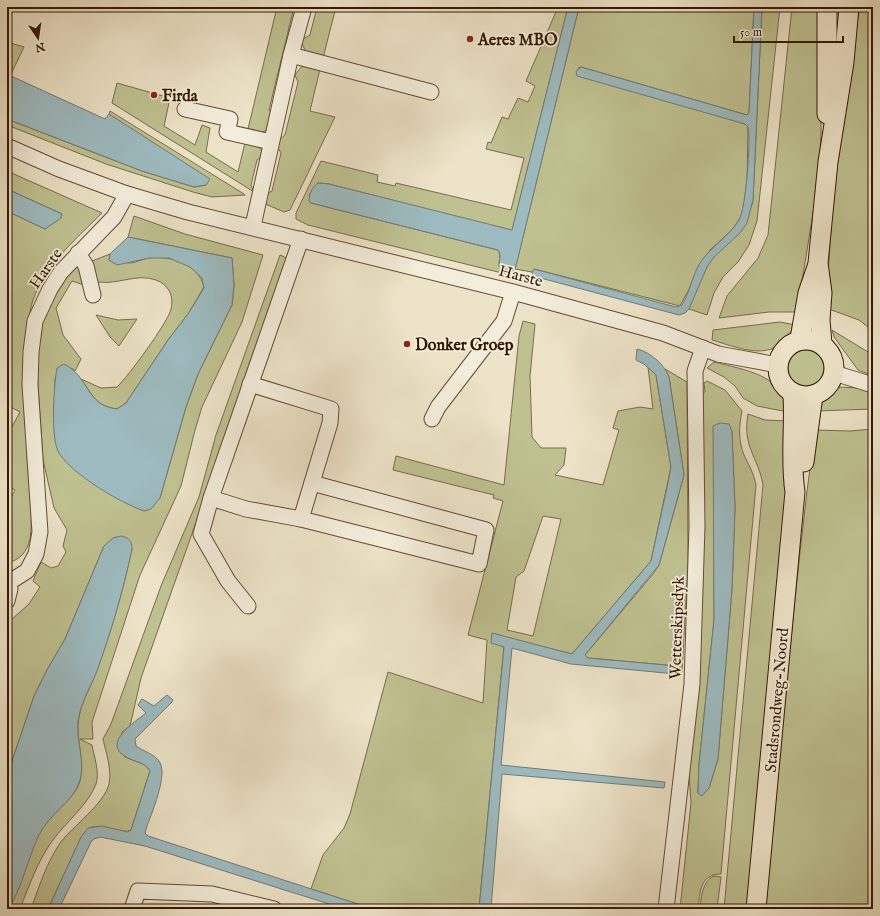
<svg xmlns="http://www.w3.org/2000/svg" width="880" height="916" font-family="'IM FELL English',serif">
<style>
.green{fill:#bfc191;stroke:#7a6c4a;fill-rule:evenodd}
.water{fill:#9dbbc0;stroke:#737a74}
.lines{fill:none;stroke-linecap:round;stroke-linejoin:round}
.minor-casing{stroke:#634b34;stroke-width:17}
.major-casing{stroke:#351803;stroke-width:21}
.minor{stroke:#f3eddb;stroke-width:15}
.major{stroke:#ede3c8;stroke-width:19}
.poi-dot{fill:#8f2418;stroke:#f3eddb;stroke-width:1.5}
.labels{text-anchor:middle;stroke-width:3.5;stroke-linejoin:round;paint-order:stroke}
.poi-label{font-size:16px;font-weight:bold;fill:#351803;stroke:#f3eddb;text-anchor:start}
.street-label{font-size:16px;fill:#351803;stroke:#f3eddb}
</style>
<rect width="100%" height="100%" fill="#ede3c8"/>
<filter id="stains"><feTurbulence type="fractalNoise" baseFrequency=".005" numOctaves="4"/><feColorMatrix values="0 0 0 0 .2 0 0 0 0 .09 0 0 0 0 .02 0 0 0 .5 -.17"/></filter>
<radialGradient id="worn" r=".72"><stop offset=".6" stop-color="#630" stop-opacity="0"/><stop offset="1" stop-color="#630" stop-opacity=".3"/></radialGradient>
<!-- green -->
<g class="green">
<path d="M277,7H294L269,110L273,116L267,130L262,132L248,129Z"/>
<path d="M317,7H336L323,58L306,52L302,44L303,39L310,35Z"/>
<path d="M558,7H568L512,231L329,184L318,183L309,195L311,203L498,250L500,254L499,266L507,270L506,274L308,225L296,219V213L321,161L378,175L377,182L395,186L396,183L511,210L524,158L486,149L488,142L491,143L502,117L508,119L518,98L528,102L535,86L526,81Z"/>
<path d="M579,7H754L749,112L747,115L581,67L578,68L745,124L748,127L747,179L743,213L733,229L710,250L680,306L534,269L532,272L515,269Z"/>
<path d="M762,7H780L757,221L749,245L738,262L723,277L714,293L707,315L689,309C695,292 701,274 712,259C727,239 748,225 753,200Z"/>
<path d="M792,7H820L821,134L819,176L797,312H769L719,318L727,296L758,258L768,235Z"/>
<path d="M860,7H873V331L859,320L826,308L832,213L844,101Z"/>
<path d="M7,42L24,47L12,72L7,70Z"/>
<path d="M302,66L320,69L310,111L335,117L290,210L284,212L263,203L266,194L272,191L281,153L277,146L279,140L285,135L298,82L295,75Z"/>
<path d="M117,83L170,98L164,126L195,145L202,125L210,128L206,152L238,172L245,143C255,145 262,145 263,156L257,160L251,185L254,192L112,103Z"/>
<path d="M110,111L244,194L245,195L212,197L193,192L106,164L7,125V119L142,171L194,187L206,185L109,114Z"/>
<path d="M7,171L102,213C77,238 45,265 33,300C27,317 29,337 29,354C28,387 26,421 27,454C28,482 34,511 30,539C27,552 20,560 7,563V505L15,490L7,485V436L20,412L7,405V211L45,229L62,214L7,189Z"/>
<path d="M134,216L185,234L263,255L242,322L202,407L195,430L181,486L140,575L92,722L93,739H80L92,745C94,756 100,773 96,784C88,805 66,822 53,840C38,860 29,886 20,909H8C24,879 28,842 51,816C61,805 76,796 80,781C85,760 75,738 79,717C81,702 91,687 96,672C111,632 123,591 132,549L104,546L65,639L47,670L34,696L7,776V660L12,651L7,648V616L12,619L29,604L40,587L33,581L41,562L51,568L58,566L66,552L63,546L67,530L54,508L43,460L36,355L42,320L59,287L77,262L84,285L72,281L56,308L63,335L81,359L75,371L72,368L55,378V438L160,498L186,407L198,374L232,305L234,285L232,258L128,237Z"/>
<path d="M110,254L109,260C116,261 124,263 131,263C137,262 143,259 149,258C171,255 199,264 204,287L188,314L168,340L126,403L117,409C96,406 93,396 81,379L101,388L117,387C127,378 169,321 171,309C174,296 169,285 156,280C136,273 118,285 98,282L93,273L92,261Z"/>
<path d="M280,255L289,259L141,678L130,726L122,732L125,757L145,765L150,771L131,830C123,835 103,825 91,827L81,838L48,909H31C39,887 47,861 61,842C73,826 104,804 109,784C112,770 106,752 103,739L111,724L161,586L199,497L216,435Z"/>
<path d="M96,315L118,320L137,319L119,346L110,337Z"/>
<path d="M523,321L535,324L530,376L532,437L541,448H566L564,465L555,475L603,485L619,430L613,428L618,411L640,407L653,409L648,367L656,375L671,467L651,561L572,654L492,634L504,646L479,909H373L311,889L323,855L344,828L350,814L388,672L483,703L487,640L468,635L503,501L493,498L494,495L393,470L396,456L504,485L519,336ZM543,516L561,519L533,636L507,630L516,577L524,571Z"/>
<path d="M780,322L796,325L795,327C789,333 783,341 777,346C760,358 730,345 712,340L713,330Z"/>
<path d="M832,330L873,355V376L858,370L834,337Z"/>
<circle cx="806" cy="368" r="18"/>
<path d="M714,362C744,370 784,374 788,412L757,406L743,398L735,386L724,377L707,368Z"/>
<path d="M665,369L687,382L688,565L682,672L676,671L677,666L588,658L585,655L653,574L659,565L684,475L669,377Z"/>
<path d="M707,381L725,390L742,411C739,426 738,440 744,455C749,465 754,474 756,485L721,874C700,874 700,892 698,909H680L691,803L689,774L700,393L705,392L704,383ZM732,431L735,508L732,589L718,759L709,788L698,793L699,764L714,620V555Z"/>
<path d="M840,387L858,388L873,394V409L815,411L827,394Z"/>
<path d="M748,414L765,420L788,421L786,490L747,909H724L763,485C758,456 742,447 748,414Z"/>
<path d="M873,429V909H765C782,749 793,589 815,430L850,431Z"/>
<path d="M714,876L721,877L717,909H700C701,898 702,881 714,876Z"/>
</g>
<!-- water -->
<g class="water">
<path d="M568,7H579L516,266L513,271L499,266L500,254L498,250L311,203L309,201C309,194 312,187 318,183L329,184L512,230Z"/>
<path d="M754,7H762L753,200L747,223L740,233L714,257L707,267L689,309L685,313L679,315L533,276L532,272L534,269L676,307L682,305C690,292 692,276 700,263C711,246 729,237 739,220C746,209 751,140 748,127L745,124L577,76L576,71L581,67L747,115L749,112Z"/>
<path d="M7,70L12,72L11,76L105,119L109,114L210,179L206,185L194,187L142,171L7,119Z"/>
<path d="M7,189L62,214L61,218L45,229L7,211Z"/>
<path d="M128,237L232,258L234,285L232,305L198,374L186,407L160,498L151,509L144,511C119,502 73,475 59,453C50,439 54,383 57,368L64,364C90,377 85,405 117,409L126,403L168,340L188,314L204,288L202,278L190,267L169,258H149L117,265L109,260L110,254Z"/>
<path d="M637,349C650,352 664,364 669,377L684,475L659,565L585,655L588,658L677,666L676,674L571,664L512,648L501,765L665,782L664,788L502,774L491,909H479L504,647L491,643L492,633L572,654L651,561L669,478L671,467L656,375L644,364L636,360Z"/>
<path d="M720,423L729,424L732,431L735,508L732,589L718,759L709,788L702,796L698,793L699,764L714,620L713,426Z"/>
<path d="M121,536C130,538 132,541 132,549C123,591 111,632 97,671C91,686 82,701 79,716C74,738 87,762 79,783C71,804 49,814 39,835C30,852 19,898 7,909V776L34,696L47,670L65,639L104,546L113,538Z"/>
<path d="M167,695L173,700L171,703L135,739L136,746C143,751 154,754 159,761C169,774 151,814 146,829L145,833L148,836L373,909H345L145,846L100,837L94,839L91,842L59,909H48L81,837L88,828L102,826L128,832L131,830L150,771C145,762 135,762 126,757C101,743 135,722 146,713L138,705L142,699L154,706Z"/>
</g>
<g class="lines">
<!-- minor casing -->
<g class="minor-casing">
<g id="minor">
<path d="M291,55L431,92"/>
<path d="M185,109L230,119L227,132L271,142"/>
<path d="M7,146L59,169L127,194L188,212L513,292L663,333L718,354L778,365"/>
<path d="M253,226L291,55L304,7"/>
<path d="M301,239L211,498L246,509L301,519L479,564L486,530L312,483"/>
<path d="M78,253L86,266L93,295"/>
<path d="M834,373L873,385"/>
<path d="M250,384L331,409L330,423L301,519"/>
<path d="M432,419L438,407L504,321L513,292"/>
<path d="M211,498L201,534L228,581L248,606"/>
<path d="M7,582L10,589L7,601"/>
<path d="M8,583L27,571L36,554L40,532L30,385L31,352L35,321L50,289L61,272L114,217L127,194"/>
<path d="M132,909L138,891L212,894L274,909"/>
<path d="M666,909L692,684L697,526L695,371L703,348"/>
</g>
</g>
<!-- major casing -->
<g class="major-casing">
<g id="major">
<path d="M827,7V114"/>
<path d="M800,339L808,293L817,267"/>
<circle cx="806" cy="368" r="28"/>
<path d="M822,344L820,320L822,293L818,263L828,162L844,62L849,7"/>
<path d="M804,462L813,395"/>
<path d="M756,909L795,492C790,460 795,427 793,395"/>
</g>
</g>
<!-- minor -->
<use href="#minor" class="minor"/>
<!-- major -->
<use href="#major" class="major"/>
</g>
<!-- markers -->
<g class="poi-dot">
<circle cx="470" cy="39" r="4"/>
<circle cx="154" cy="95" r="4"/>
<circle cx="407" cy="344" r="4"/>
</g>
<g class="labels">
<!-- poi labels -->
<g class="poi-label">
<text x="478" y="45">Aeres MBO</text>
<text x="162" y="101">Firda</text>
<text x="415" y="350">Donker Groep</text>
</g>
<!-- street labels -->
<g class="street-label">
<text transform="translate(45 268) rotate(-55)" y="6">Harste</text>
<text transform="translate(521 275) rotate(15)" y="6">Harste</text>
<text transform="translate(676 628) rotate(-88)" y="6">Wetterskipsdyk</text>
<text transform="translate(776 700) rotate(-85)" y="6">Stadsrondweg-Noord</text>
</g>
</g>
<!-- margin -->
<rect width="880" height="916" fill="none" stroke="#ede3c8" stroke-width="24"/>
<rect x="8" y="8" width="864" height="900" fill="none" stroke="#351803" stroke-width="2"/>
<rect x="12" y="12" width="856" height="892" fill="none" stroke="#351803"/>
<!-- north arrow -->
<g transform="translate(38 38) rotate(167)" stroke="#f3eddb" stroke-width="3" paint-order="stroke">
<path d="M0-3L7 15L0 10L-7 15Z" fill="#351803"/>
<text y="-6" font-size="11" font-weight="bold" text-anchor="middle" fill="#351803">N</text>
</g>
<!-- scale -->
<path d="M734 36v6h109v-6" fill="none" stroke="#351803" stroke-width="2"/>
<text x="740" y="36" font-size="12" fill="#351803" stroke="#f3eddb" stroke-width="3" paint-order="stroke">50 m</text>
<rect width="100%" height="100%" filter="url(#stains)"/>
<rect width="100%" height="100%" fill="url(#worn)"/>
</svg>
